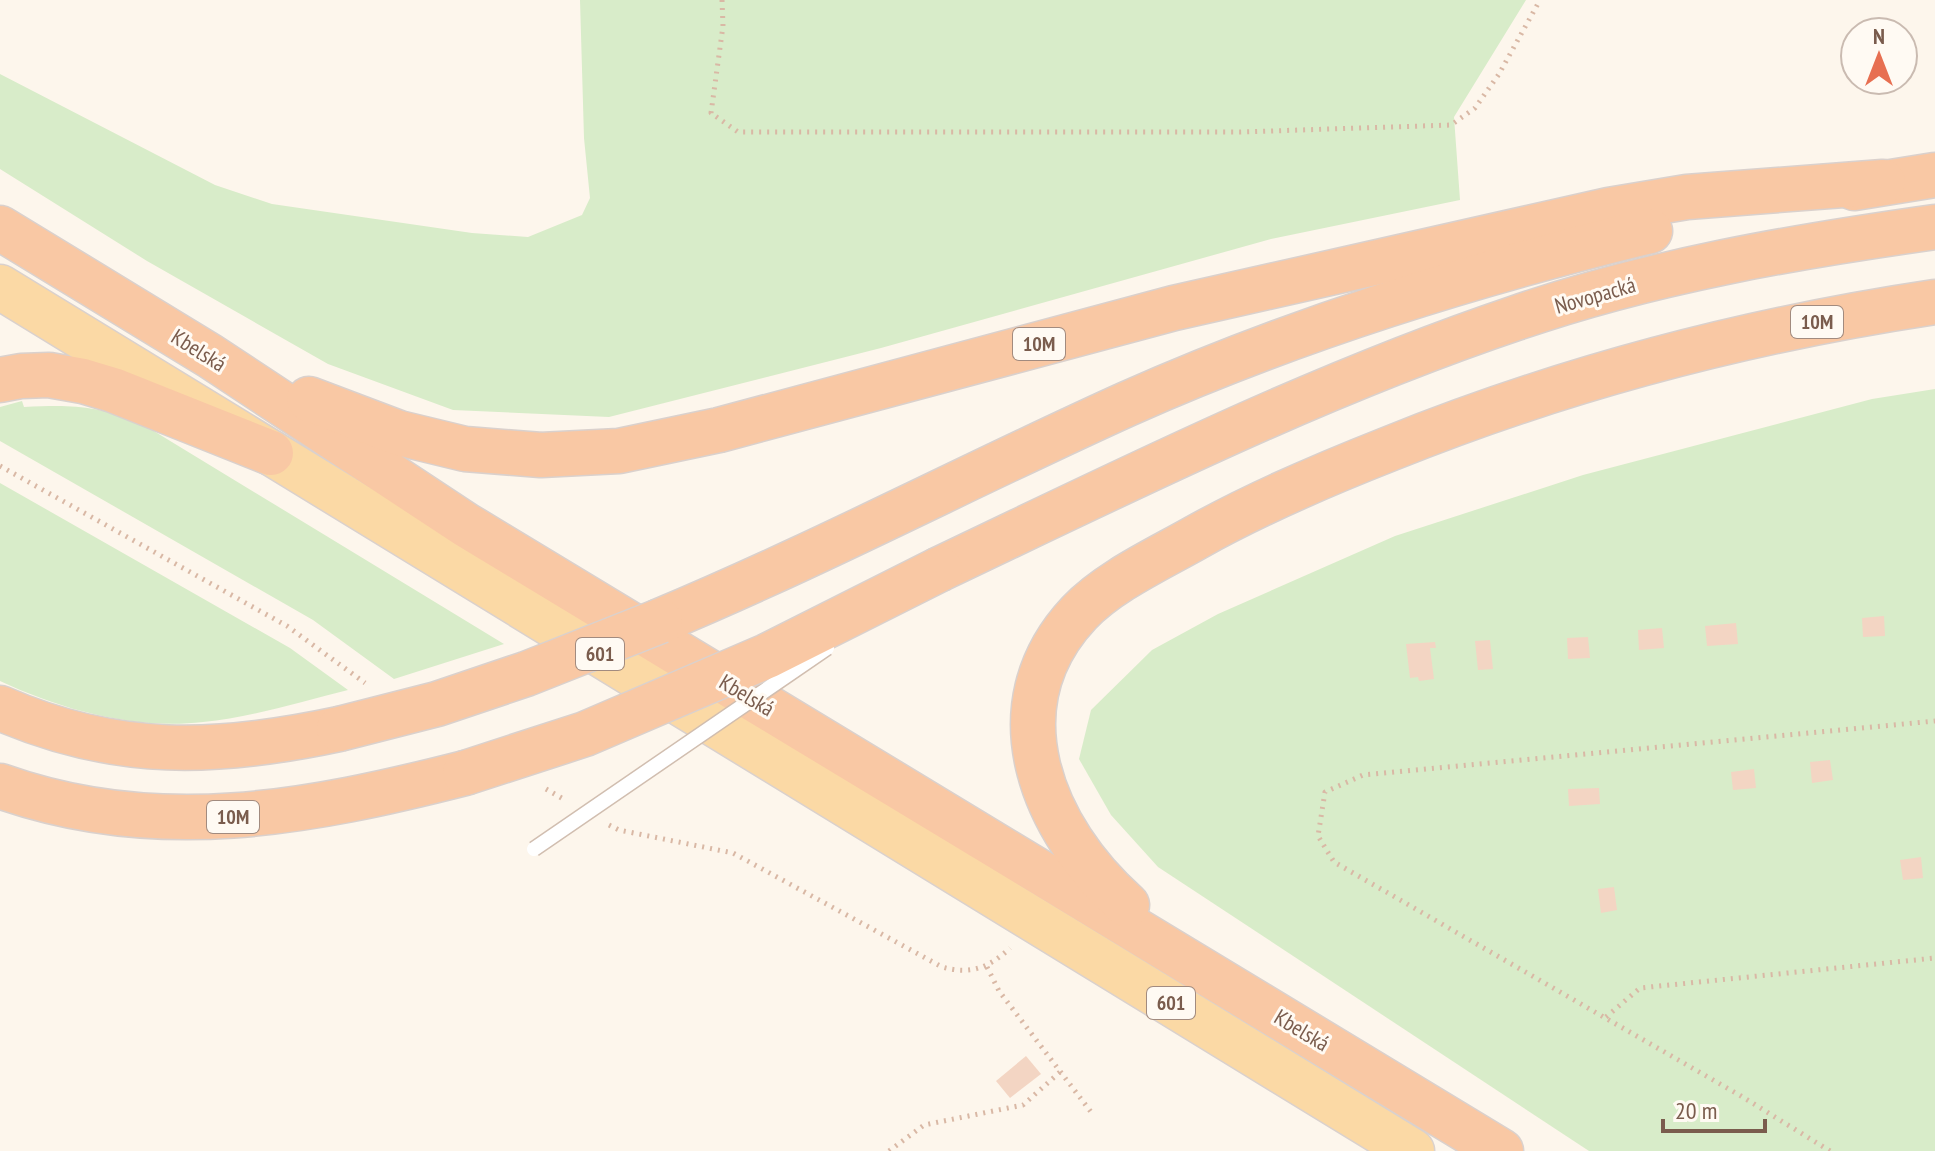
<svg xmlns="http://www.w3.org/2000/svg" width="1935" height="1151" font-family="'PT Sans Narrow',sans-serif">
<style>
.green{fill:#d8ecc9}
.building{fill:#f3d5c3}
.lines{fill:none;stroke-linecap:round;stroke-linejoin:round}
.primary-casing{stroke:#dad1cd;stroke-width:47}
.trunk-casing{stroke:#dad1cd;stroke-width:47}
.path{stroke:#d9b8a5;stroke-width:5;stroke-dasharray:2 6;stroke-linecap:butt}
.primary{stroke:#fbd9a5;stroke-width:44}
.trunk{stroke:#f9c8a4;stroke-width:44}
.service-bridge-casing{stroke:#d1beb0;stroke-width:17;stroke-linecap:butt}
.trunk-bridge-casing{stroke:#dad1cd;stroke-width:47;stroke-linecap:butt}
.service-bridge{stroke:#fff;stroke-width:14}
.trunk-bridge{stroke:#f9c8a4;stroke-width:44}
.labels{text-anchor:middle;stroke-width:6;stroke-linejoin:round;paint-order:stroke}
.shield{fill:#fffaf3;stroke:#a28b7f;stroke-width:2}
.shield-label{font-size:20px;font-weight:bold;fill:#7a5c4d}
.street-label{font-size:22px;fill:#7a5c4d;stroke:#fffaf3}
</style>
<rect width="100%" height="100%" fill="#fdf6ec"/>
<!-- green -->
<g class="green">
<path d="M580,0H1526L1454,117L1460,200L1271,239L881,348L609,417L453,410L328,364L147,261L0,169V74L215,185L272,204L472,233L528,237L582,215L590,198L584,138Z"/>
<path d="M1935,389V1151H1589L1158,867L1111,815L1079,759L1091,710L1152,650L1218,614L1395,536L1583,475L1872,399Z"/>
<path d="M22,401L24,407C72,405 93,405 139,422L504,644L394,679L313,620L0,441V407Z"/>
<path d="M0,483L290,648L348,690C300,702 252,717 203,722C135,730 62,710 0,681Z"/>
</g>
<!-- building -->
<g class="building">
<path d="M1884,616L1885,636L1863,637L1862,618Z"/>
<path d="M1736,623L1738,644L1707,646L1705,626Z"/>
<path d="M1662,628L1664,648L1639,650L1638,630Z"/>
<path d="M1588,637L1590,658L1568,659L1567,638Z"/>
<path d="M1490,640L1493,669L1478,670L1475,641Z"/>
<path d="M1435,642L1436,648H1430L1434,679L1419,681L1418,677L1410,678L1406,644Z"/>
<path d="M1830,760L1833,780L1812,783L1810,762Z"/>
<path d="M1754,769L1756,788L1733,790L1731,772Z"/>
<path d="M1599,788L1600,804L1569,806L1568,789Z"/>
<path d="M1921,857L1923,878L1903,880L1900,860Z"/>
<path d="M1614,887L1617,910L1601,913L1598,889Z"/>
<path d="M1026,1056L1041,1074L1010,1098L996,1081Z"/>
</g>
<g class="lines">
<!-- primary casing -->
<g class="primary-casing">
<path id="primary" d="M0,287L1412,1151"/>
</g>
<!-- trunk casing -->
<g class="trunk-casing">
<g id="trunk">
<path d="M1854,188L1935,175"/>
<path d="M0,228L210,356L466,525L1501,1151"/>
<path d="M0,380L21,376L49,375L83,381L113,390L271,453"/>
<path d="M309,399L399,433L465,449L541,455L619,451L719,430L1174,308L1609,210L1687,197L1883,182"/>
<path d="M940,569C1129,479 1317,385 1516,318C1652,271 1793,247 1935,227"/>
<path d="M660,621C820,554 970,475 1127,404C1295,329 1472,274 1650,231"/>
<path d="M0,708C117,759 217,755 339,729"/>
<path d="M0,786C157,842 308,813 465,773"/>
<path d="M1127,905C1042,830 991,707 1079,613C1108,582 1158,559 1195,538C1257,503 1323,475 1389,449C1565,378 1748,330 1935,302"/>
</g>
</g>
<!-- path -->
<g class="path">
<path d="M722,0L723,26L711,113L738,132H1240L1451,125L1475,108L1499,74L1540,0"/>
<path d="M0,466L287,626L365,683"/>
<path d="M546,789L565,800"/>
<path d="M609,825L619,830L733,853L942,967C970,975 989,968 1010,948"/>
<path d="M987,967L999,991L1091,1112"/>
<path d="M1606,1017L1640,988L1935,958"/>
<path d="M889,1151L924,1125L1023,1105L1060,1072"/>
<path d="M1830,1151L1741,1096L1334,862L1318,836L1325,792L1363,775L1935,721"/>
</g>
<!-- primary -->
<use href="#primary" class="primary"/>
<!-- trunk -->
<use href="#trunk" class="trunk"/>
<!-- service-bridge casing -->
<g class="service-bridge-casing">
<path id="service-bridge" d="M534,849L827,648"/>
</g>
<!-- trunk-bridge casing -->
<g class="trunk-bridge-casing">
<g id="trunk-bridge">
<path d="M339,729L437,704L526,674L660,621"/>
<path d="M465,773L585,734L767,656L940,569"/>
</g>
</g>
<!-- service-bridge -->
<use href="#service-bridge" class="service-bridge"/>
<!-- trunk-bridge -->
<use href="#trunk-bridge" class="trunk-bridge"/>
</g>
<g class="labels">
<!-- shield labels -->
<g class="shield">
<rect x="1791" y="306" width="52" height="32" rx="6"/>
<rect x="1013" y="328" width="52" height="32" rx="6"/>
<rect x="576" y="638" width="48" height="32" rx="6"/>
<rect x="207" y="801" width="52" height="32" rx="6"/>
<rect x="1147" y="987" width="48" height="32" rx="6"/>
</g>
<g class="shield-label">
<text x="1817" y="329">10M</text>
<text x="1039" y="351">10M</text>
<text x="600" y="661">601</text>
<text x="233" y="824">10M</text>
<text x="1171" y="1010">601</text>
</g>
<!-- street labels -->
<g class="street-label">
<text transform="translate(1595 295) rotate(-16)" y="8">Novopacká</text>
<text transform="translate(199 350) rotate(32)" y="8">Kbelská</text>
<text transform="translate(747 695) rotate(31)" y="8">Kbelská</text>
<text transform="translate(1302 1030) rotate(31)" y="8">Kbelská</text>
</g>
</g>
<!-- north arrow -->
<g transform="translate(1879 56)"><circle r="38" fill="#fffaf3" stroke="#cabbb1" stroke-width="2"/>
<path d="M0-6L14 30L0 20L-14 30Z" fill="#e76f51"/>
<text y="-12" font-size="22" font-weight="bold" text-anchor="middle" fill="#7a5c4d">N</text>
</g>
<!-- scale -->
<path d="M1663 1119v12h102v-12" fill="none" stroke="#7a5c4d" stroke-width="4"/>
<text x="1675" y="1119" font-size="24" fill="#7a5c4d" stroke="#fffaf3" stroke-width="6" paint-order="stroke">20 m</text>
</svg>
